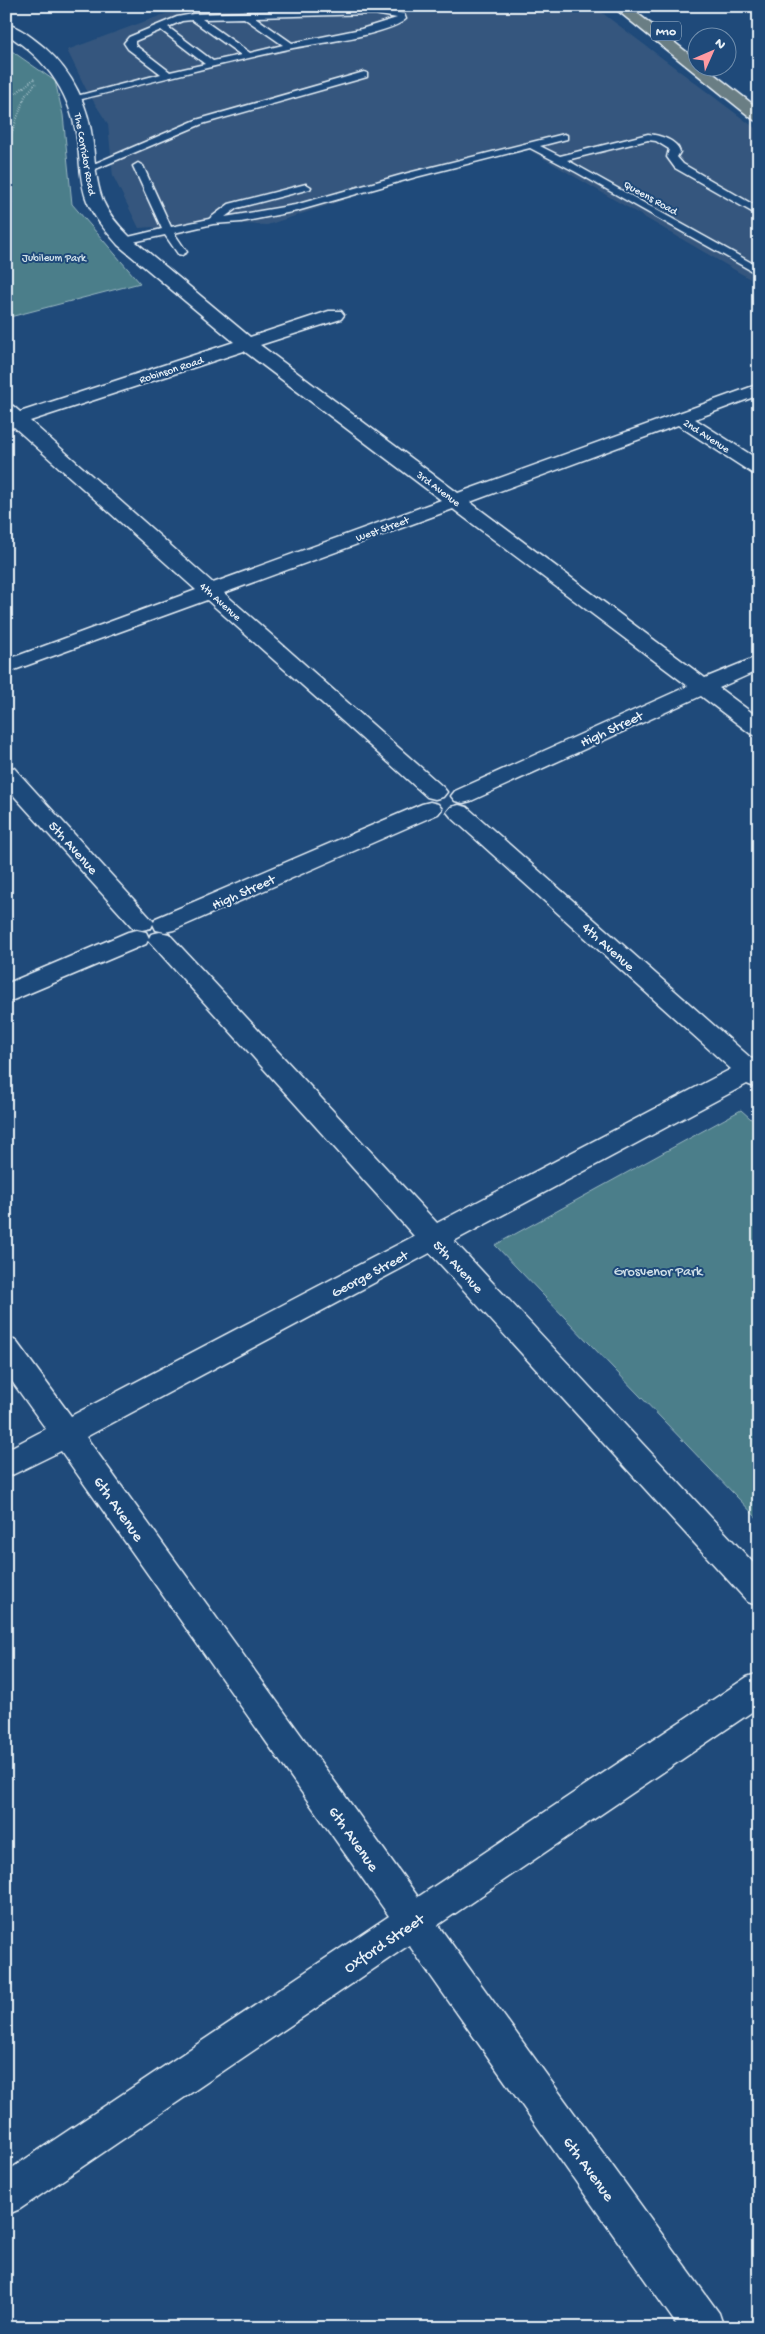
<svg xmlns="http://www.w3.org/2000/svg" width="765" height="2334" font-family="'Gochi Hand',sans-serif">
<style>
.built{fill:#35577e}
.green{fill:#4b7e8a;stroke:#9ab8c1}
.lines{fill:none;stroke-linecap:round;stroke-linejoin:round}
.lane-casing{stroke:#e8f1f8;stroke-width:3}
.street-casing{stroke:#e8f1f8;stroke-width:3}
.primary-casing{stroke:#e8f1f8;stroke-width:3}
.path{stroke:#e8f1f8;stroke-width:2;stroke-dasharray:0.5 2;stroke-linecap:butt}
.lane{fill:#1f4a7a;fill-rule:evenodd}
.street{fill:#1f4a7a;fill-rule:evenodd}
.primary{fill:#6b7e84;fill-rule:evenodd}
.labels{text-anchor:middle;stroke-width:4;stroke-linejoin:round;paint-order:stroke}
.far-street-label{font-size:11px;fill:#e8f1f8;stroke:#1f4a7a}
.far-park-label{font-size:11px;fill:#d0e0e8;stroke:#1f4a7a}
.shield{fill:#1f4a7a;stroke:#acbfd2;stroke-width:1}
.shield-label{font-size:12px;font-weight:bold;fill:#e8f1f8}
.street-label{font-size:14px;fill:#e8f1f8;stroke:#1f4a7a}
.park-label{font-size:14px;fill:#d0e0e8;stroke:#1f4a7a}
.near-street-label{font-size:16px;fill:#e8f1f8;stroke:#1f4a7a}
</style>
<rect width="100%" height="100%" fill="#1f4a7a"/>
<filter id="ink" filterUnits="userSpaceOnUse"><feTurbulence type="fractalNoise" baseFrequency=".02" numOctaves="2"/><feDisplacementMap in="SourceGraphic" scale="10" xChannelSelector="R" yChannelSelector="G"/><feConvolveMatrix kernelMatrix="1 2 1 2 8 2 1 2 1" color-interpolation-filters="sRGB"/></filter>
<g filter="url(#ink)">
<!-- built -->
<path class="built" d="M251,6H593L759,131V284L529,150L518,151L469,162L412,178L267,225L218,223L160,240L153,227L139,228L113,176L108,124L87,91L67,50L176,10Z"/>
<!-- green -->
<g class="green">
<path d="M6,47L55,81L63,115L72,204L140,283L6,318Z"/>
<path d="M741,1110L759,1126V1520L495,1245Z"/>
</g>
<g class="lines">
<!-- lane casing -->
<g class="lane-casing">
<g id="lane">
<path d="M374,8L404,14L406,19C388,35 319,43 293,48C219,64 147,83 74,101L69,98L161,74L128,49L124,43L129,37L177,17L193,14ZM374,14L397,18L361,29L292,43L255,17ZM244,18L283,45L250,53L202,19ZM192,20L241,55L213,61L168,27L182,21ZM161,30L205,64L170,72L135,45V41Z"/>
<path d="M364,72L367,73V77L202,124L91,171L87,172L82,169L196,120Z"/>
<path d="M564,134L567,135V139L540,146L560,156L648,134C659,135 677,140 680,152L677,157L683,164L759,208V216L675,168L667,157L669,149L656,141L648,140L567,160L759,267V275L576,172L530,148L416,177L297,211L241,222L213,224L174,233L187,252L182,255L178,254L165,235L124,244L119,241L120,239L162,229L133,166L138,163L143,166L171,227L209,219L229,204L306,184L311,187L310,189L237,208L225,217L295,205L408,173Z"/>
</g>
</g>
<!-- street casing -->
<g class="street-casing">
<g id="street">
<path d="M6,24C20,27 34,39 45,48C74,74 89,107 93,144C95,163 96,183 103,201C109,215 119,226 130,237L250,337L329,311H341L344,315L341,319L260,345L458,493L759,384V395L695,419L759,460V475L752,473L678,425L470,502L705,678L759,656V670L719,688L759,718V736L751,734L701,696L471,801L463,803L455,801L451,796L455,791L688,686L453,509L224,593L443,787L447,792L443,797L435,799L427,797L207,600L6,673V660L196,590L14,427L6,429V404L13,406L20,412L234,342L118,245C106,231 94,218 87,201C80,183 80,163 78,145C72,96 49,60 6,34ZM244,351L441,500L213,583L30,421Z"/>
<path d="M6,766L14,768L154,922L156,918L422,804L430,802L438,804L442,809L438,814L174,930L165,932L156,930L153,924L151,928L142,930L133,928L6,787Z"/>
<path d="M459,805L467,807L752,1059L759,1057V1089L747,1084L454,1241L759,1569V1606L748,1602L430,1253L86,1437L418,1897L747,1677L759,1673V1707L438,1925L719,2313L724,2328H679L409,1945L20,2209L6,2215V2172L389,1916L61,1451L6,1478V1450L46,1429L6,1373V1337L16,1341L71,1416L414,1236L148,940L146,944L6,1003V984L128,932L137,930L146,932L149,938L151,934L160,932L169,934L437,1223L731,1069L451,817L447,812L451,807Z"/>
</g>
</g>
<!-- primary casing -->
<g class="primary-casing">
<path id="primary" d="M612,6H628L698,61V68H706L759,109V121L754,120Z"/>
</g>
<!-- path -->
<g class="path">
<path d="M6,101L34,79"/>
<path d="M6,149L25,96L37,82"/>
<path d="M6,180L12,201L6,222"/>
</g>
<!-- lane -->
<use href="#lane" class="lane"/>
<!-- street -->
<use href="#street" class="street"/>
<!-- primary -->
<use href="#primary" class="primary"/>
</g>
</g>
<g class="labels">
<!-- far-street labels -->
<g class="far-street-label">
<text transform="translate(86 154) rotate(80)" y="4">The Corridor Road</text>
<text transform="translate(651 197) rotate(29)" y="4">Queens Road</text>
<text transform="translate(171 369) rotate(-18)" y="4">Robinson Road</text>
<text transform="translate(707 435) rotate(33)" y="4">2nd Avenue</text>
<text transform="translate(439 488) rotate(37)" y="4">3rd Avenue</text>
<text transform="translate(382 528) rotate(-20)" y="4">West Street</text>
<text transform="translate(221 601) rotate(42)" y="4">4th Avenue</text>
</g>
<!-- far-park labels -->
<g class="far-park-label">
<text x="54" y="261">Jubileum Park</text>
</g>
<!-- shield labels -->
<rect class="shield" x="651" y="21.5" width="30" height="19" rx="4"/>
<g class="shield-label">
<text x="666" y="35">M10</text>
</g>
<!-- street labels -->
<g class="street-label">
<text transform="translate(611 728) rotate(-25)" y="5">High Street</text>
<text transform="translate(74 847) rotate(48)" y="5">5th Avenue</text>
<text transform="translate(243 891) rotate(-24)" y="5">High Street</text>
<text transform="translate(609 946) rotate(42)" y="5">4th Avenue</text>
<text transform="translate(459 1266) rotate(47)" y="5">5th Avenue</text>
<text transform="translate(369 1273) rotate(-28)" y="5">George Street</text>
</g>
<!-- park labels -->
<g class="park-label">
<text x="658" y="1275">Grosvenor Park</text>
</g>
<!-- near-street labels -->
<g class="near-street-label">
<text transform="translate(120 1508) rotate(55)" y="6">6th Avenue</text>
<text transform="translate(355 1838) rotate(55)" y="6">6th Avenue</text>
<text transform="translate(383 1942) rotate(-34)" y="6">Oxford Street</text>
<text transform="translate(590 2168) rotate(54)" y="6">6th Avenue</text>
</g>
</g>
<!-- margin -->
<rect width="765" height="2334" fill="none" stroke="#1f4a7a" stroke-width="25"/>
<rect x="12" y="12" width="740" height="2309" fill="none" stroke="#e8f1f8" stroke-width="2" filter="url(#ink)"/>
<!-- north arrow -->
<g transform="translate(712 52) rotate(45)"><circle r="24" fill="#1f4a7a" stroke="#6f8dac"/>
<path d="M0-4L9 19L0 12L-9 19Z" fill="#ff9aa2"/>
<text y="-8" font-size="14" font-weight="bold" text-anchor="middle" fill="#e8f1f8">N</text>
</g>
</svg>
